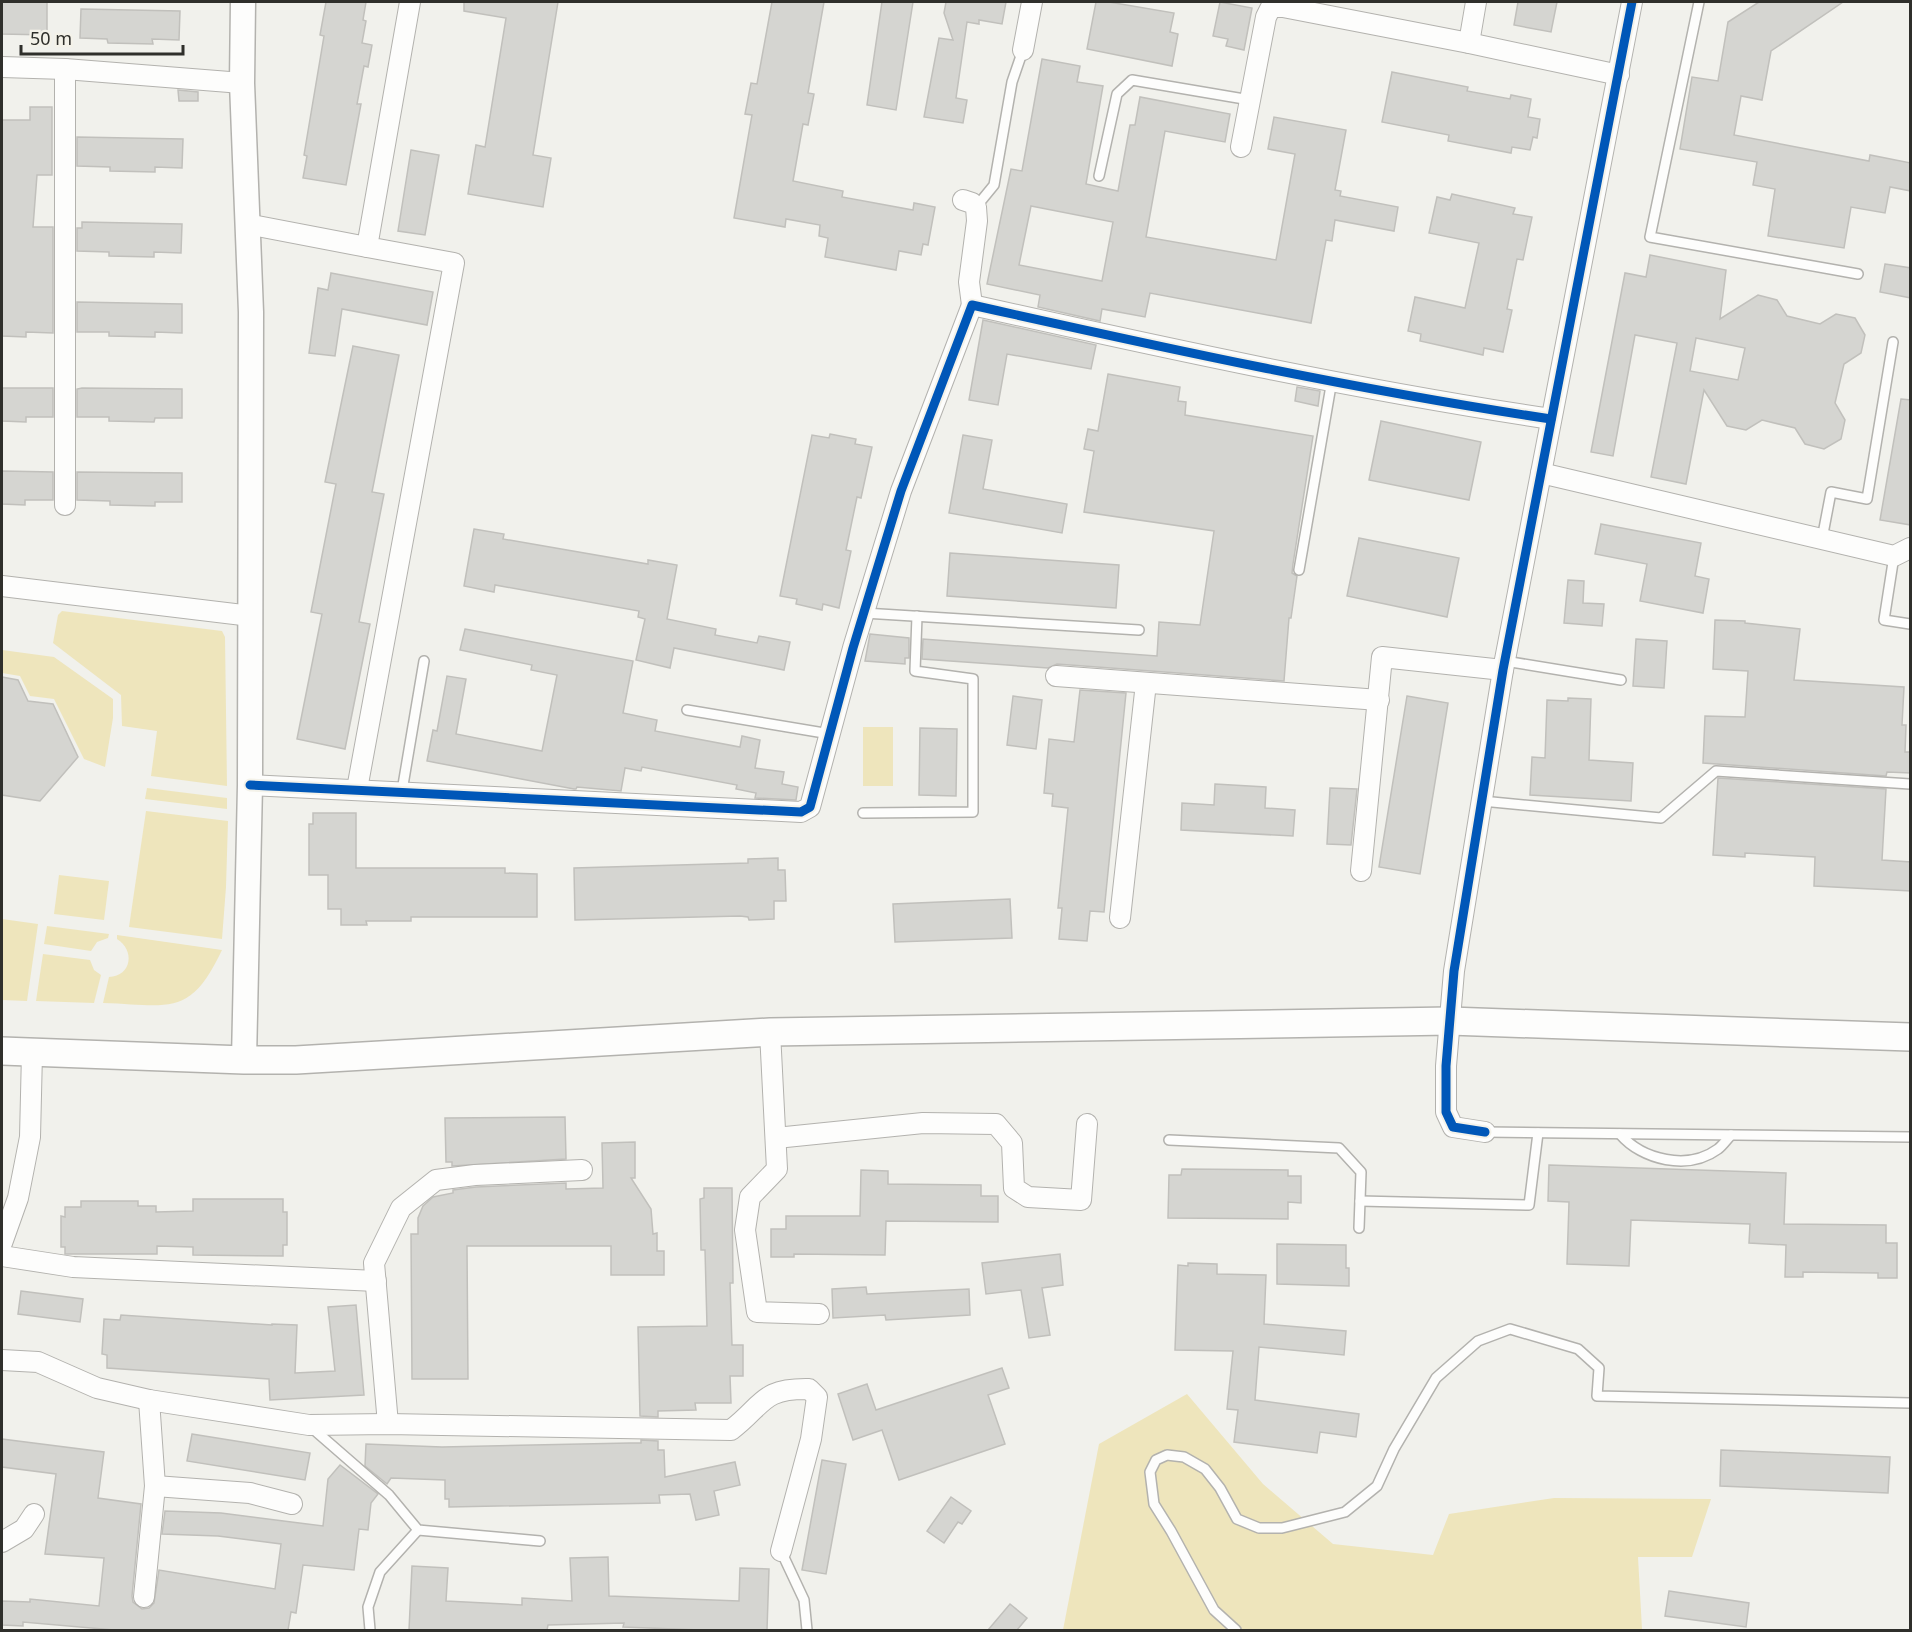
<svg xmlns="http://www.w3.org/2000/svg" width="1912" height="1632" font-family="'Noto Sans',sans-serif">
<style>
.green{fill:#eee5bc}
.building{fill:#d5d5d1;stroke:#c1c0bc;stroke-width:1.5;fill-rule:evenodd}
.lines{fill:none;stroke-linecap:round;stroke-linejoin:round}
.service-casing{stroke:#b3b2ae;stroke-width:12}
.minor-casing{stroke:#b3b2ae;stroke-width:22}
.tertiary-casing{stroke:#b3b2ae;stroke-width:27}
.secondary-casing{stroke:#b3b2ae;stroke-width:30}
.service{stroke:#fdfdfc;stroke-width:9}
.minor{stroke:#fdfdfc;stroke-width:20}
.tertiary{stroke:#fdfdfc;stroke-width:24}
.secondary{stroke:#fdfdfc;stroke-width:27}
.cycleway-casing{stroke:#f4f2e9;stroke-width:13}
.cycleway{stroke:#0057b8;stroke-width:9}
</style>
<rect width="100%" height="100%" fill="#f1f1ec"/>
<!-- green -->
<g class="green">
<path d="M62,611L222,631L225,637L227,786L151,776L157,731L122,726L121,695L53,643L58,615Z"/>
<path d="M2,650L54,657L113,699V718L105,767L84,759L54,699L30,696L20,676L2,673Z"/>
<rect x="863" y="727" width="30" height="59"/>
<path d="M147,788L227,798V809L145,799Z"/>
<path d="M146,811L228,821L226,887L222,939L129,927Z"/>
<path d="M59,875L109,881L104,920L54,914Z"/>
<path d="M2,919L38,924L27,1001L2,1000Z"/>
<path d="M47,926L109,934L108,938L97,942L91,951L44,944Z"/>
<path d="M117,935L222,950C190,1018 169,1005 103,1003L109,977C132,976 135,950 117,939Z"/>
<path d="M43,954L90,960L94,970L101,975L94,1003L36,1001Z"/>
<path d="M1187,1394L1263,1484L1333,1544L1433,1555L1449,1514L1554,1498L1711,1499L1692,1557H1638L1642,1629L1644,1630H1063L1099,1444Z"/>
</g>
<!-- building -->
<g class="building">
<path d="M2,2H47V35L2,34Z"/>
<path d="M326,2H366L363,20L366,21L362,43L372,45L368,67L364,66L357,104H361L346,185L303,178L307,156L304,155L324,36L320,35Z"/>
<path d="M464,2H558L533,155L551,158L543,207L468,194L476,145L485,147L506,18L464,11Z"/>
<path d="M772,2H824L808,93L814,94L808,125L803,124L793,181L843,191L842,197L913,210L914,203L935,207L928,245L923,244L921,255L899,251L896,270L825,257L828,238L819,236L820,225L786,219L785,227L734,218L752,115L745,114L751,83L757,84Z"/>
<path d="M882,2H913L896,110L867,105Z"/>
<path d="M946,2H1006L1002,24L979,20V24L967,22L956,98L967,100L963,123L924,117L939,38L953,40L944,13Z"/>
<path d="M1096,2H1109L1174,13L1170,32L1178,34L1172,66L1087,49Z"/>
<path d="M1220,2L1252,8L1244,50L1226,46L1228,39L1213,36Z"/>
<path d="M1518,2H1557L1551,32L1514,25Z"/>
<path d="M1759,2H1843L1771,51L1762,100L1741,96L1734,135L1869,161L1870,155L1911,163V191L1890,187L1885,213L1851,207L1844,248L1768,236L1775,189L1753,185L1757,162L1680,149L1692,77L1718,81L1728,22Z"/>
<path d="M81,9L180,11L179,40L152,39L153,44L108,43L107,39L80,38Z"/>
<path d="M1042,59L1080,66L1077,82L1103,86L1086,184L1118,191L1130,125H1135L1140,97L1230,114L1225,142L1165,131L1146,237L1276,260L1295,154L1268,149L1274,117L1346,130L1335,190L1341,191L1340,196L1398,207L1394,231L1335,220L1332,241L1326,240L1311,323L1150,293L1145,317L1102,309L1100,321L1038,307L1040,295L987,284L1011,169L1022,171ZM1031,206L1113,222L1102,281L1019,265Z"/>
<path d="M1392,72L1468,87L1467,91L1510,99L1511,95L1531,99L1528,117L1540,119L1537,138L1533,137L1530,150L1512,147L1511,153L1448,141L1449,135L1382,122Z"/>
<path d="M178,90L198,92V101H179Z"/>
<path d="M30,107H52V175H37L33,227H53V333L26,332V337L2,336V120H30Z"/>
<path d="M77,137L183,139L182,168L155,167V172L110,171V167L77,166Z"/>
<path d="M411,150L439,155L425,235L398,231Z"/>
<path d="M1452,194L1515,208L1513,214L1532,217L1523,260L1517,259L1507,309L1512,310L1503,352L1484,348L1483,355L1420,341L1421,334L1408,331L1415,297L1465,308L1479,243L1429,233L1437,197L1450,200Z"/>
<path d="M82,222L182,224L181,253L154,252V257L109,256V252L77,251V228H82Z"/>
<path d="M1650,255L1726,270L1720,319L1758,295L1777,300L1787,316L1820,324L1836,314L1855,318L1865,335L1861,353L1844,364L1835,403L1845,420L1841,439L1824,449L1805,444L1795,428L1762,420L1746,430L1727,426L1704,390L1686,484L1651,477L1677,343L1635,335L1613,456L1591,452L1625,273L1646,277ZM1696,338L1745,348L1738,380L1690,371Z"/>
<path d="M1885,264L1911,268V298L1880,292Z"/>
<path d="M331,273L433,292L427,325L342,309L335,356L309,353L318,288L328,290Z"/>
<path d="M77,302L182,304V333L155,332V337L109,336V332H77Z"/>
<path d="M983,320L1096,345L1091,369L1007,354L998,405L969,400Z"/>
<path d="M353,346L399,355L372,492L384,494L359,622L370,624L345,749L297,739L322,614L311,612L336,484L325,482Z"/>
<path d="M1108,374L1180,387L1178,401L1186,402L1185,415L1313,436L1293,564L1292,573L1297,576L1291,618H1289L1284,681L1057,664L1048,668L922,659L923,639L1157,656L1159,622L1200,625L1214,531L1084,512L1094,451L1084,449L1088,429L1098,431Z"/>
<path d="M1297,387L1320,391L1318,406L1295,401Z"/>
<path d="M2,388H53V417H26V422L2,421Z"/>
<path d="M82,388L182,389V418H155L154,422L109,421V417H77V389Z"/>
<path d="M1901,399L1911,400V525L1880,520Z"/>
<path d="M1381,421L1481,442L1469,500L1369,480Z"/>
<path d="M830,434L856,439L855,444L872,447L861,498L857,497L846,550L851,551L839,608L823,604L822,610L796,604L797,599L780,596L812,435L829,438Z"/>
<path d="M963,435L992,440L983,489L1067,504L1062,533L949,513Z"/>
<path d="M2,471L53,472V500H25V505L2,504Z"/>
<path d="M77,472L182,473V502H155V506L110,505V501L77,500Z"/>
<path d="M1601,524L1701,543L1695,576L1709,579L1703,613L1640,601L1647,564L1595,554Z"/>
<path d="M474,529L504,534L503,539L648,564V560L677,565L667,619L716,629L715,635L757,643L759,636L790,642L784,670L674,648L670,668L636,660L645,619L638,617L639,611L495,585L494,592L464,586Z"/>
<path d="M1359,538L1459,558L1447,617L1347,596Z"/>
<path d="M950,553L1119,565L1116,608L947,596Z"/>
<path d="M1568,580L1584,581L1583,603L1604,604L1602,626L1564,623Z"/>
<path d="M1715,620L1745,621V623L1800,629L1794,680L1904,687L1902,725H1906L1905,752H1911V773L1887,772L1886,776L1703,763L1705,716L1745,717L1748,671L1713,669Z"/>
<path d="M465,629L633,661L623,713L657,720L655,731L740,747L742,736L760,740L755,768L784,772L782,784L798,787L796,800L755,798L756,793L736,789L737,785L642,767L641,771L625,768L621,791L577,787L576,789H574L427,761L433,730L437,731L447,676L466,679L456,734L542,751L557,675L531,670L532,665L460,650Z"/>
<path d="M870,634L909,638V658H905V664L865,661Z"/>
<path d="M1636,639L1667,641L1664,688L1633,686Z"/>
<path d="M2,677L18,680L28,701L53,704L78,757L40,801L2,795Z"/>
<path d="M1080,690L1126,693L1104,912L1090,911L1087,941L1059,939L1062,908H1058L1068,808L1052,806L1053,794L1044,793L1049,739L1074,742Z"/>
<path d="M1013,696L1042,700L1036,749L1007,745Z"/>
<path d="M1407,696L1448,703L1420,874L1379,867Z"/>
<path d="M1568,698L1591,699L1589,760L1633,763L1631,801L1530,795L1532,757L1545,758L1547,700L1568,701Z"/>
<path d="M920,728L957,729L956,796L919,795Z"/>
<path d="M1718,778L1886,789L1882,860L1911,862V891L1814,886L1815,857L1745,853V857L1713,855Z"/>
<path d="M1215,784L1266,787L1265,808L1295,810L1293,836L1181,830L1182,803L1214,805Z"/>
<path d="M1330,788L1357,789L1351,845L1327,844Z"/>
<path d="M313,813H356V868H505V873L537,874V917H411V921H366L367,925H341V909H328V875H309V824H313Z"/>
<path d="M778,858V870H785L786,901H774V919L749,920L748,917L740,916L575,920L574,868L748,863V859Z"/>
<path d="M1010,899L1012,938L895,942L893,904Z"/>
<path d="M565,1117L566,1159L452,1166V1162H446L445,1118Z"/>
<path d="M635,1142V1178H631L651,1209L653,1234L657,1233V1251H664V1275H611V1246H467L468,1379H412L411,1234H418V1218L423,1206L433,1197L453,1193V1190L476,1187L566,1183V1189L603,1188L602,1143Z"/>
<path d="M1549,1165L1786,1173L1784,1224L1886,1225V1243H1897V1278H1878V1273L1803,1272V1277H1785L1786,1245L1749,1243L1750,1224L1631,1220L1629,1266L1567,1264L1569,1202L1548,1201Z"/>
<path d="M1182,1169L1288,1170V1176H1301V1203L1288,1202V1219L1168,1218L1169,1175H1181Z"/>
<path d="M861,1170L888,1171V1184L981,1185V1196H998V1222L886,1221L885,1255L794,1254V1257H771V1229H786V1216H860Z"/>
<path d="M704,1188H732L733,1283H730L732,1345H743V1376H730L731,1403H695L696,1410L658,1411V1417L640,1416L638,1327L707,1326L705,1250H701L700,1199L704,1198Z"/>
<path d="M193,1199H283V1212H287V1245H283V1256L193,1255V1247L157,1246V1254H65V1247H61V1216L65,1217V1207H81V1201H138V1206H156V1212L193,1211Z"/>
<path d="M1277,1244L1346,1245V1268H1349V1286L1277,1284Z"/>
<path d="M1060,1254L1063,1285L1042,1288L1050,1335L1029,1338L1021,1290L986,1294L982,1263Z"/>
<path d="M1188,1263L1217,1264V1274L1266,1275L1264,1324L1346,1331L1344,1355L1259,1347L1255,1400L1359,1414L1356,1437L1320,1432L1317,1453L1234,1442L1238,1410L1227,1409L1233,1351L1175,1350L1178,1265L1188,1266Z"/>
<path d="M866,1287L867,1294L969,1289L970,1315L886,1320L885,1315L833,1318L832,1289Z"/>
<path d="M21,1291L83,1299L80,1322L18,1314Z"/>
<path d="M356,1305L364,1395L270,1400L269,1379L107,1368V1355L102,1354L104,1319L120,1320L121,1315L272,1325V1324L297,1325L295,1373L335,1371L328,1307Z"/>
<path d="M1002,1368L1009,1388L988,1395L1005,1444L899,1480L882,1430L853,1440L838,1394L867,1384L876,1410Z"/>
<path d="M192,1434L310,1453L305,1480L187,1461Z"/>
<path d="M2,1439L104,1452L98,1498L141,1504L132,1596L133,1602L142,1609L149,1608L154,1603L159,1570L275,1589L281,1544L218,1536L162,1534L165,1511L221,1513L323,1526L328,1479L340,1465L378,1494L371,1503L368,1530L359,1529L354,1570L303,1565L296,1613L291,1612L288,1630H114L23,1622V1626L2,1625V1601L30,1602V1599L99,1606L104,1558L45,1554L56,1474L2,1467Z"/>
<path d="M641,1440L658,1441V1450H664L665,1477L735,1462L740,1485L714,1491L719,1515L696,1520L690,1494L659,1495L660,1503L449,1507V1499H445V1480L391,1478L387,1484L365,1466L366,1444L442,1447L630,1443H641Z"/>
<path d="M1721,1450L1890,1457L1888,1493L1720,1486Z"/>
<path d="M822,1460L846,1464L826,1574L802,1570Z"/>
<path d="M951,1497L971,1511L962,1524L958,1522L944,1543L927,1531Z"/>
<path d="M608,1557L609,1596L739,1601L740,1568L769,1569L767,1630H700L623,1627L624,1623L548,1625L547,1630H409L412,1566L448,1568L446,1601L522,1605V1598L572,1601L570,1558Z"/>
<path d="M1669,1591L1749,1603L1746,1627L1665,1616Z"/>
<path d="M1010,1604L1027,1618L1017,1630H988Z"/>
</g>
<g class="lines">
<!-- service casing -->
<g class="service-casing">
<g id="service">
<path d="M1699,2L1650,237L1858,274"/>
<path d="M1099,176L1117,94L1132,80L1250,100"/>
<path d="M976,207L994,185L1012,82L1023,50"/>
<path d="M1822,539L1831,492L1867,499L1893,342"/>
<path d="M1894,556L1884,620L1910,624"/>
<path d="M1299,570L1332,380"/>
<path d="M864,613L1139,630"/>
<path d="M1505,661L1621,680"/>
<path d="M687,710L830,734"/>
<path d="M402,791L424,661"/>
<path d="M1482,801L1661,818L1716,771L1910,784"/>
<path d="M863,813L973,812V679L915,671L917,616"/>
<path d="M1485,1132L1910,1137"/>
<path d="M1620,1134C1642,1160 1688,1171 1718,1149C1723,1145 1727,1139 1731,1135"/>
<path d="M1169,1140L1339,1148L1361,1172L1359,1228"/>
<path d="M1360,1201L1529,1205L1538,1133"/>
<path d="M312,1428L389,1495L418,1530L540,1541"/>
<path d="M781,1551L804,1600L807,1630"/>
<path d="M370,1630L368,1607L380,1572L418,1530"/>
<path d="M1236,1630L1214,1610L1171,1531L1154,1504L1150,1472L1156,1460L1167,1455L1184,1457L1205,1469L1220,1488L1237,1519L1259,1528H1282L1345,1512L1377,1486L1394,1449L1436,1378L1478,1341L1510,1329L1578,1349L1599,1368L1597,1396L1910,1403"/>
</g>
</g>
<!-- minor casing -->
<g class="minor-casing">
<g id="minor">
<path d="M1469,43L1476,2"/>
<path d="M1023,50L1032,2"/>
<path d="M2,67L65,69L242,83"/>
<path d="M65,69V505"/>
<path d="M1241,147L1266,17L1271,7H1283L1469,43L1619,75"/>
<path d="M963,200L972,203L976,207L977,221L969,282L972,305"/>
<path d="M247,224L367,247"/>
<path d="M1541,473L1894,556L1910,548"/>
<path d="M2,586L251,616"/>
<path d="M1056,676L1379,700"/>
<path d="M250,785L801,812L810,807L853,648L901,491L972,305C1164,348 1357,390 1551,419"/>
<path d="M357,789L454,263L367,247L410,2"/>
<path d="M1361,871L1382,657L1503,670"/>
<path d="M1120,918L1146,683"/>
<path d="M770,1032L777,1169L750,1197L745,1230L757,1312L819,1314"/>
<path d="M1485,1132L1453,1127L1446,1112V1066L1454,971L1503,670L1632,2"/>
<path d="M776,1138L923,1123L996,1124L1012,1143L1014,1188L1028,1197L1081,1200L1087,1124"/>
<path d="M2,1243L18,1198L30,1137L32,1053"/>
<path d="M2,1256L73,1267L376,1281"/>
<path d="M2,1360L38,1362L97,1388L149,1400L309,1425L388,1424L731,1430C764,1405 761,1388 809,1389L817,1397L811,1439L781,1551"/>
<path d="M388,1424L374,1263L401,1208L436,1180L475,1175L582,1170"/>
<path d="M155,1486L250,1493L292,1504"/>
<path d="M2,1542L24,1529L34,1514"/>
<path d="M144,1597L155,1486L149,1400"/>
</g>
</g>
<!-- tertiary casing -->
<g class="tertiary-casing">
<path id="tertiary" d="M243,2L242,83L251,312L250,785L244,1060"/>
</g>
<!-- secondary casing -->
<g class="secondary-casing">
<path id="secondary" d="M2,1051L244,1060H296L770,1032L1450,1021L1910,1037"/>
</g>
<!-- service -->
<use href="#service" class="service"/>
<!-- minor -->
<use href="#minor" class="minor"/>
<!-- tertiary -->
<use href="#tertiary" class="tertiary"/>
<!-- secondary -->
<use href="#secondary" class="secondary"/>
<!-- cycleway casing -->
<g class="cycleway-casing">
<g id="cycleway">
<path d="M250,785L801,812L810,807L853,648L901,491L972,305C1164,348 1357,390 1551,419"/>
<path d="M1485,1132L1453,1127L1446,1112V1066L1454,971L1503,670L1632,2"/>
</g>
</g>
<!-- cycleway -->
<use href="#cycleway" class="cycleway"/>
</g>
<!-- border -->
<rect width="1912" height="1632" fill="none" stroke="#2f2f2b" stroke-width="6"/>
<!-- scale -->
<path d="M21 45v9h162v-9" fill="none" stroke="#2f2f2b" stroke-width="3"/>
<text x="30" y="45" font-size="18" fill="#2f2f2b" stroke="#f4f2e9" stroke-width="4.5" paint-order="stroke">50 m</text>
</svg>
